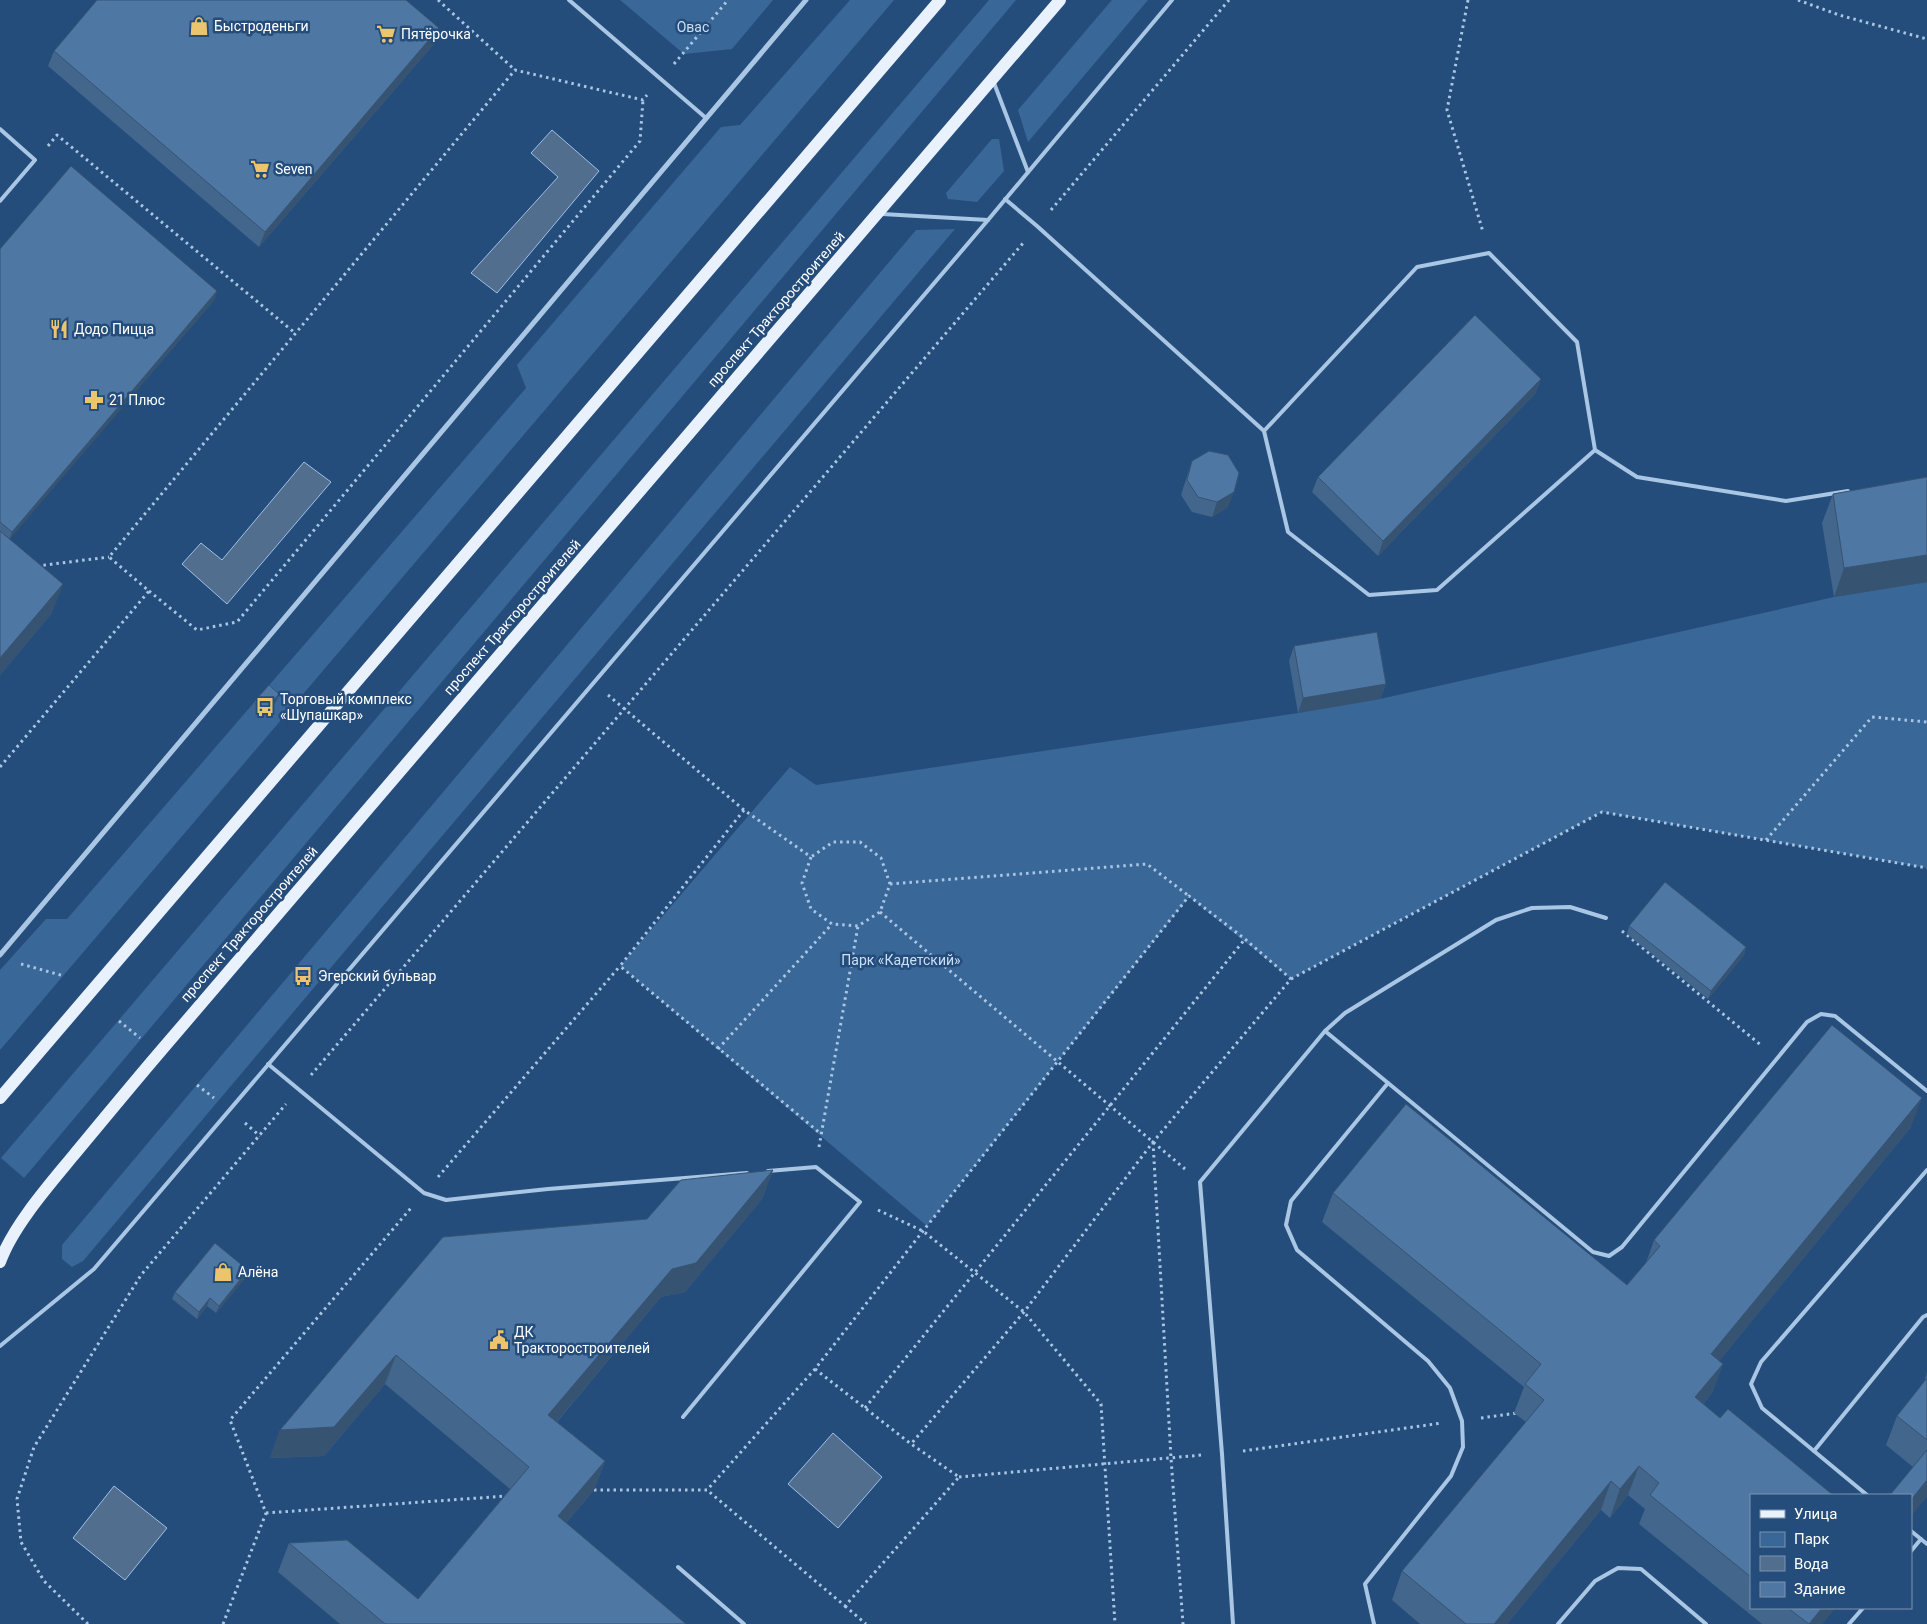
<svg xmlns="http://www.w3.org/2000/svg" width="1927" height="1624" font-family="Roboto,sans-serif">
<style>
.green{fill:#396798}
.water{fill:#516e8e;stroke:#9dc1e5}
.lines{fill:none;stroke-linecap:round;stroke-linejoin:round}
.path{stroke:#a9c6e4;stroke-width:3;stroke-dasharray:2.5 4;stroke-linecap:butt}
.service{stroke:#a9c6e4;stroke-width:4}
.minor{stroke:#a9c6e4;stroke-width:5}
.primary{stroke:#e9f1fc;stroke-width:12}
.wall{fill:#43668c}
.shaded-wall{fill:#375372}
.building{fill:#4e77a3;stroke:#375372}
.labels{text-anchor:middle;stroke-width:5;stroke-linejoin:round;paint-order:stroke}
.poi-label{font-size:14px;fill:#fff;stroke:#254d7b;text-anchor:start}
.park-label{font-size:14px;fill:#ccdff4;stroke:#254d7b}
.street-label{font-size:14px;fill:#fff;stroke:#254d7b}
</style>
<rect width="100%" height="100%" fill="#254d7b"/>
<!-- green -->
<g class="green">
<path d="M620,0H773L732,49L684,54Z"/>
<path d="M850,0H894L0,1050V970L46,919H67L526,388L517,365L721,127L740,125Z"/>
<path d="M989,0H1016L24,1178L1,1158Z"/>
<path d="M1112,0H1148L1028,142L1018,110Z"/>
<path d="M992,139H999L1004,171L977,202L948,199L946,193Z"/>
<path d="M955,229L83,1261L72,1267L62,1259V1245L916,230Z"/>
<path d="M1927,582V868L1602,812L1291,979L1189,897L927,1226L620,966L790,767L816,785L1298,713L1380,699L1834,597Z"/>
</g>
<!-- water -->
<g class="water">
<path d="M552,130L599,171L497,293L471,273L558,177L531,153Z"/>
<path d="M304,462L331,482L227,604L182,564L201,543L222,560Z"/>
<path d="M833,1433L882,1477L838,1528L788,1484Z"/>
<path d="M114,1486L167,1528L125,1580L73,1538Z"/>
</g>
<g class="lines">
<!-- path -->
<g class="path">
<path d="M438,0L515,70"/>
<path d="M1468,0L1447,110L1483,232"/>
<path d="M1798,0L1839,15L1927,39"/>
<path d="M674,64L728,0"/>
<path d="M48,146L57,135L295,333"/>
<path d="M1051,210L1229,0"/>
<path d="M37,566L109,557"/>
<path d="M149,591L197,630L237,622L640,141L643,100"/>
<path d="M608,695L744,810L811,857L802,883L811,909L832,924L858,926L880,912L890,884L881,858L860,842H833L811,857"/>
<path d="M0,767L149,591L109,557L515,70L643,100L647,95"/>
<path d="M744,810L620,966L821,1134"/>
<path d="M1766,840L1872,717L1927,722"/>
<path d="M890,884L1147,864L1189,896"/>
<path d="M880,912L1185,1169"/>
<path d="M1622,931L1762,1046"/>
<path d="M21,964L64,976"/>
<path d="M1291,979L1602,812L1927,868"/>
<path d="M119,1021L140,1038"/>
<path d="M718,1049L832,924"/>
<path d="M311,1075L1024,242"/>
<path d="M197,1085L214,1098"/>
<path d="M245,1123L260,1136"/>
<path d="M1153,1142L1171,1458L1183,1624"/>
<path d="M819,1147L858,926"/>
<path d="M438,1177L620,966"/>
<path d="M878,1210L923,1231L1024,1312L1101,1404L1115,1624"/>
<path d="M815,1369L911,1444"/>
<path d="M865,1408L1245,939"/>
<path d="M1481,1418L1517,1413"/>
<path d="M1243,1451L1442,1423"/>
<path d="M959,1477L1202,1455"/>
<path d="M594,1490H707L815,1369L923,1231L1189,896L1245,939L1291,979L1153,1142L1024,1312L911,1444L959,1477L845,1606L707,1490"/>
<path d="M266,1513L507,1496"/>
<path d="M845,1606L866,1624"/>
<path d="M88,1624L44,1581L21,1542L17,1499L34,1447L141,1275L286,1104"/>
<path d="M223,1624L266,1513L230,1420L411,1208"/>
</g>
<!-- service -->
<g class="service">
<path d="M569,0L706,118"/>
<path d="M994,83L1028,172"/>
<path d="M0,129L35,160L0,201"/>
<path d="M1005,199L1037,226L1264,431L1288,532L1369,595L1437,590L1595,450"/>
<path d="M882,214L988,220"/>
<path d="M1264,431L1417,267L1489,253L1577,342L1595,450L1637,477L1786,501L1848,491"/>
<path d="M1325,1031L1593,1252L1609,1256L1622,1247L1807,1022L1821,1014L1835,1016L1927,1091"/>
<path d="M268,1064L424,1193L446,1200L548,1189L747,1173"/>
<path d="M0,1346L94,1269L988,220L1172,0"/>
<path d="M683,1417L860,1202L816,1167L768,1171"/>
<path d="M1814,1451L1923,1317L1927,1315"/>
<path d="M1867,1495L1762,1408L1751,1384L1761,1362L1927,1170"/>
<path d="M1911,1531L1927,1544"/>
<path d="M1911,1551L1921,1539"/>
<path d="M678,1567L744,1624"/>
<path d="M1233,1624L1222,1454L1200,1182L1325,1031L1345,1013L1496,920L1532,908L1570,907L1606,918"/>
<path d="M1374,1624L1365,1584L1451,1476L1463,1447L1462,1421L1450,1388L1428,1361L1297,1250L1286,1225L1291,1201L1388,1083"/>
<path d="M1558,1624L1595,1581L1618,1568L1641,1569L1706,1624"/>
<path d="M1849,1624L1863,1608"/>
</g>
<!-- minor -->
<path class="minor" d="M0,955L806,0"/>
<!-- primary -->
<g class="primary">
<path d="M0,1098L940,0"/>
<path d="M0,1262C13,1226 49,1185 73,1156C102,1121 130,1087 159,1053L1060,0"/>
</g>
</g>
<!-- wall -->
<g class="wall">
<path d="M434,44L259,247L48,66L54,51Z"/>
<path d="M0,249L215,299L9,539L52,613L0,675Z"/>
<path d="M1541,379L1535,394L1378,556L1312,492L1318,477Z"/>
<path d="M1192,461L1228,507L1212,517L1192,512L1181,495L1187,476Z"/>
<path d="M1927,477V582L1834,597L1822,523L1833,494Z"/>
<path d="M1294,646L1386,684L1380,699L1298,713L1289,661Z"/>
<path d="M254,702H276L261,718L251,709Z"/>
<path d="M1629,926L1746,947L1744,955L1708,999L1627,934Z"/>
<path d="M1911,1127L1719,1361L1723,1364L1712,1393L1703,1404L1751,1495V1608H1835L1822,1624H1762L1639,1524L1645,1509L1628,1495L1610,1518L1601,1510L1507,1624H1420L1392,1600L1402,1571L1526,1422L1514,1413L1524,1387L1322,1222L1333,1193L1627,1285L1646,1263L1654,1240Z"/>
<path d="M773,1170L762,1199L685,1292L661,1297L557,1422L605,1461L594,1490L566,1523L686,1624H340L278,1572L289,1543L418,1599L510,1489L385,1384L324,1456L270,1458L280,1430L443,1237L647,1219Z"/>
<path d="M245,1278L216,1313L207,1306L197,1319L172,1299L175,1292Z"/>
<path d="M1927,1372V1497L1913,1467L1886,1445L1897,1416L1924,1382Z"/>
</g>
<!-- shaded-wall -->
<g class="shaded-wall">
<path d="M439,28L434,44L259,247L265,232Z"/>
<path d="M217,291L215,299L9,540L12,532Z"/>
<path d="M1541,379L1535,394L1378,556L1383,541Z"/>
<path d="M1234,492L1228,507L1212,517L1217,502Z"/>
<path d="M1927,555V582L1834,597L1844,568Z"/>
<path d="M63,584L52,613L0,675V658Z"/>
<path d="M1386,684L1380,699L1298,713L1303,698Z"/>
<path d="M279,694L276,702L261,718L264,711Z"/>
<path d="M1746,947L1744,955L1708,999L1711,991Z"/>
<path d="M1922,1098L1911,1127L1701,1383L1711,1354Z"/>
<path d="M773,1170L762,1199L685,1292L661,1297L538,1444L548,1415L672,1269Z"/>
<path d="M248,1270L245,1278L216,1313L219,1306Z"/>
<path d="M210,1298L207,1306L197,1319L199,1312Z"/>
<path d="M396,1355L385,1384L324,1456L270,1458L280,1430Z"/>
<path d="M1723,1364L1712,1393L1685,1426L1695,1397Z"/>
<path d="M605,1461L594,1490L547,1545L558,1516Z"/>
<path d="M1639,1466L1628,1495L1610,1518L1620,1489Z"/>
<path d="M1927,1480V1497L1911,1516V1500Z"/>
<path d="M1611,1481L1601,1510L1507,1624H1494Z"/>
<path d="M1822,1608H1835L1822,1624H1809Z"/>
</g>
<!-- building -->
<g class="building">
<path d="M97,0H406L439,28L265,232L54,51Z"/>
<path d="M71,166L217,291L12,532L0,522V249Z"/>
<path d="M1475,315L1541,379L1383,541L1318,477Z"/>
<path d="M1209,451L1228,455L1239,473L1234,492L1217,502L1198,497L1187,480L1192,461Z"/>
<path d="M1927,477V555L1844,568L1833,494Z"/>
<path d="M0,531L63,584L0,658Z"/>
<path d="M1377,632L1386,684L1303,698L1294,646Z"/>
<path d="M269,685L279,694L264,711L254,702Z"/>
<path d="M1665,882L1746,947L1711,991L1629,926Z"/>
<path d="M1832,1025L1922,1098L1711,1354L1723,1364L1695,1397L1720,1418L1728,1409L1833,1495H1751V1577L1650,1495L1659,1483L1639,1466L1620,1489L1611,1481L1494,1624H1466L1402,1571L1544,1400L1525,1384L1541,1364L1333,1193L1406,1104L1627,1285L1660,1246L1654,1240Z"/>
<path d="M773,1170L696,1263L672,1269L548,1415L605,1461L558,1516L686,1624H385L289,1543L347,1540L418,1599L529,1467L396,1355L334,1427L280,1430L443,1237L647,1219L681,1180Z"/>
<path d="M215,1243L248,1270L219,1306L210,1298L199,1312L175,1292Z"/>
<path d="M1927,1378V1440L1897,1416Z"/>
<path d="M1927,1450V1480L1911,1500V1495H1890Z"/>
<path d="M1788,1608H1822L1809,1624Z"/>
</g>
<!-- icons -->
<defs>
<g id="shop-bare" transform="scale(1.5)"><path d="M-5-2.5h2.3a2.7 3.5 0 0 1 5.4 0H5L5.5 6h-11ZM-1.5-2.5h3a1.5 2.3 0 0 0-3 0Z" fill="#edc46e" stroke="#254d7b" stroke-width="2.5" paint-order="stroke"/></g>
<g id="supermarket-bare" transform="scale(1.5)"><path d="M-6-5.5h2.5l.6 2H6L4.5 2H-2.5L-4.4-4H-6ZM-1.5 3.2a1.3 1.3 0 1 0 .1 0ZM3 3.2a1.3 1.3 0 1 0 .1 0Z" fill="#edc46e" stroke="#254d7b" stroke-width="2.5" paint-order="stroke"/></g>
<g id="restaurant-bare" transform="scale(1.5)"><path d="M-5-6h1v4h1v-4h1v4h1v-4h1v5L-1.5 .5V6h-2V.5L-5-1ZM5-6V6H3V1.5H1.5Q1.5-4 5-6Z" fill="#edc46e" stroke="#254d7b" stroke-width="2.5" paint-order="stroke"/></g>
<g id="pharmacy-bare" transform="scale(1.5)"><path d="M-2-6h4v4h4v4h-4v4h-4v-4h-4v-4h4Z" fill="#edc46e" stroke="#254d7b" stroke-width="2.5" paint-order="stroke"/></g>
<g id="bus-bare" transform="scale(1.5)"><path d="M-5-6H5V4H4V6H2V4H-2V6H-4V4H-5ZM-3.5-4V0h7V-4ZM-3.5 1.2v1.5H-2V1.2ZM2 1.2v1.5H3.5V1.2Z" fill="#edc46e" stroke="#254d7b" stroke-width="2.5" paint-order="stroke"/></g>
<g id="civic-bare" transform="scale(1.5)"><path d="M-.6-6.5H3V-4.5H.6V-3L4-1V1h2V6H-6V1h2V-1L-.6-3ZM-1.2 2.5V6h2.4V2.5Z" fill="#edc46e" stroke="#254d7b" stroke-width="2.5" paint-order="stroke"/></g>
</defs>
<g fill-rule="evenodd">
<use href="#shop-bare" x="199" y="26"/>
<use href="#supermarket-bare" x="386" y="34"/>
<use href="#supermarket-bare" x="260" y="169"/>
<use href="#restaurant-bare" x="59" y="329"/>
<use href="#pharmacy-bare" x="94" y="400"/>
<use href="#bus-bare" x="265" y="707"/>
<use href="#bus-bare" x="303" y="976"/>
<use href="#shop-bare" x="223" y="1272"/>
<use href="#civic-bare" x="499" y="1340"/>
</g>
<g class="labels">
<!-- poi labels -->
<g class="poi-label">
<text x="214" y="31">Быстроденьги</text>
<text x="401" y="39">Пятёрочка</text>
<text x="275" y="174">Seven</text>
<text x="74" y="334">Додо Пицца</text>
<text x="109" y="405">21 Плюс</text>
<text x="280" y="704">Торговый комплекс<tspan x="280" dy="16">«Шупашкар»</tspan></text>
<text x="318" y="981">Эгерский бульвар</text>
<text x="238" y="1277">Алёна</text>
<text x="514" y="1337">ДК<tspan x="514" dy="16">Тракторостроителей</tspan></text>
</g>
<!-- park labels -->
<g class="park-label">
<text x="693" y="32">Овас</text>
<text x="901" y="965">Парк «Кадетский»</text>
</g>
<!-- street labels -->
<g class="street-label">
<text transform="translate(776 309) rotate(-49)" y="5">проспект Тракторостроителей</text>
<text transform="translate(512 617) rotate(-49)" y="5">проспект Тракторостроителей</text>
<text transform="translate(249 924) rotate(-49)" y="5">проспект Тракторостроителей</text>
</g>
</g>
<!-- legend -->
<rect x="1750" y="1494" width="162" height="115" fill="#254d7b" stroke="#7c94b0"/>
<rect x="1760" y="1510" width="25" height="8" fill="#e9f1fc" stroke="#7c94b0"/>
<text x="1794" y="1519" font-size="15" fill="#ffffff">Улица</text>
<rect x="1760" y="1532" width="25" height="15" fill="#396798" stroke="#7c94b0"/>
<text x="1794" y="1544" font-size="15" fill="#ffffff">Парк</text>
<rect x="1760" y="1556" width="25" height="15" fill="#516e8e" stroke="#7c94b0"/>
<text x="1794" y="1569" font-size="15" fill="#ffffff">Вода</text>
<rect x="1760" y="1582" width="25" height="15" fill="#4e77a3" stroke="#7c94b0"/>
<text x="1794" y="1594" font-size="15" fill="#ffffff">Здание</text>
</svg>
